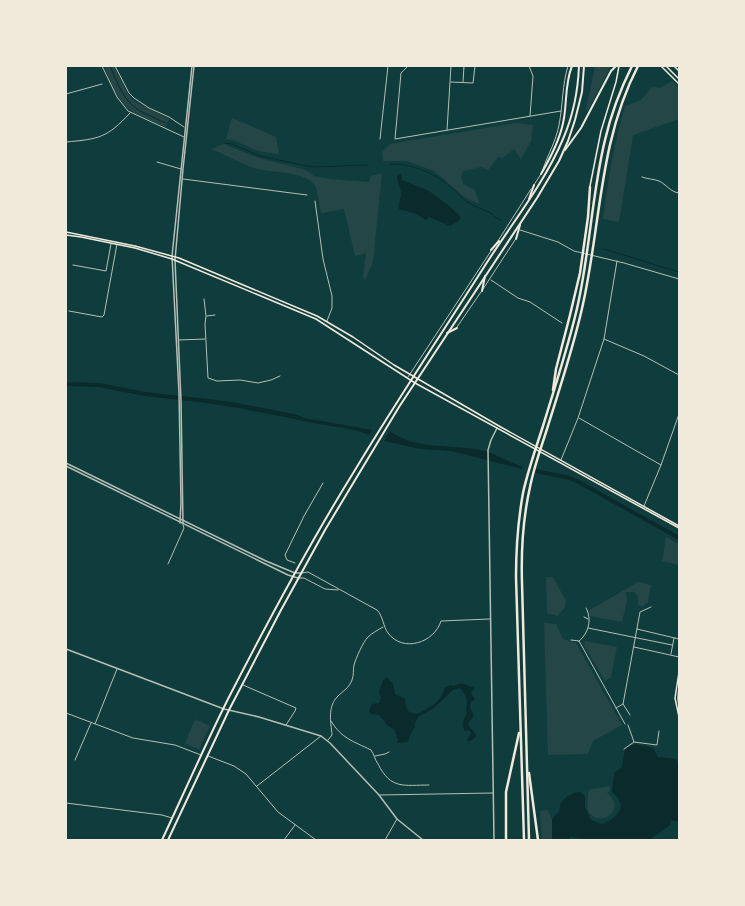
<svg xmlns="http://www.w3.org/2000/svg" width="745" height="906" font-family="'Exo 2',sans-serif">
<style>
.green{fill:#244646}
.water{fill:#0a2a2b}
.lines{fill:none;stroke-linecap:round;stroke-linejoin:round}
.stream{stroke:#0a2a2b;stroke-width:1}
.river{stroke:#0a2a2b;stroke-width:4}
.pedestrian{stroke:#b8beb3;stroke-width:1}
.minor{stroke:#b8beb3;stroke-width:1}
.tertiary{stroke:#b8beb3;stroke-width:1.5}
.secondary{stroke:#f1e9da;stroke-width:1.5}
.primary{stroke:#f1e9da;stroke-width:2}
.motorway{stroke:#f1e9da;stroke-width:2.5}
</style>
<rect width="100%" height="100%" fill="#0f3d3e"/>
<!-- green -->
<g class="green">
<path d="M104,66H114L128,94L135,102L169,119L166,126L165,127C153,121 139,117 129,109C116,99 110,80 104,66Z"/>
<path d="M595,66H611L588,110L586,109Z"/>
<path d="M672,81L679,88V119L633,135L619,222L603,219C608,181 614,143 625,106L641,100L652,87L661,88Z"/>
<path d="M232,118L276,137L279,154C271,153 264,153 256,150C246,147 236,139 226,139Z"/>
<path d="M516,123L533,125L531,141L521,159L514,149L503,158L498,157L488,170L481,167L463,171L461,177L463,184L475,190L479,204L464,197L434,171L407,161H383L382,152L390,144Z"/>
<path d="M224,144L256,157L306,170L314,176L331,179L369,182L371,176L382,173L373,262L365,280L363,277L366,253L355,256L344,209L321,213L316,187C307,171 274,173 257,169C242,164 226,155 211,149Z"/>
<path d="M666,537L679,544V565L662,561Z"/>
<path d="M546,577H553L566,601L565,608L561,611L558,616L547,613Z"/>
<path d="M638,582L651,585L648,603H645L644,606L638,605V597L635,592H626L627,601L622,622L590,616L588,611Z"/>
<path d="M544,623L556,624L563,639L576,643L622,725L593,741L588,754L548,755Z"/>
<path d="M585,641L617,647L611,677L605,681L584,645Z"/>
<path d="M195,719L210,726L199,750L185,743Z"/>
<path d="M610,786V791L607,792C609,795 613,798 614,802C618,818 594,825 588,810C586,804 589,797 588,791L591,789H595Z"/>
<path d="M548,810L552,819V840H542L540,811Z"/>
</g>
<!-- water -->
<g class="water">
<path d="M401,174L402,180L429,191L448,205L460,216V220L450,226L429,217L426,220L414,213L399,209C398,203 400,201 401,196C402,190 397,182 397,176Z"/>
<path d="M183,396L232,402L294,414L305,418L372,430L369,435C353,428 334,427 318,424C275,415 233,406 190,401H184Z"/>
<path d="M390,431C415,450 450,444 480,450C495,453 508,462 523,467L522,469L451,451L420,449L384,441Z"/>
<path d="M386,677L393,683L395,694L405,699L406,707L409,712L417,714C429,708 442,702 444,688L451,685L454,686C462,681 467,686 475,688L471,692L475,700L471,702L470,708L474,716L468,723C469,729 476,731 476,737L468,742L467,740L471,733L469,730L465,731C460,725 464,719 467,713C465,709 466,708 467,703C467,698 464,692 460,688L453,690L434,708L418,717L415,723V727L411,733L408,742L397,743L398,740L394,729L388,726L379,715L371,714L369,711L372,704L379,703L381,698L379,692L383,680Z"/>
<path d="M635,744L653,748L658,757L676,759L679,764V822L671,820L670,825L652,838V840H595L570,837L569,840H552V819L559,811L561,802L568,796L577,792H580L585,796V807L591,820L602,824C618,818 629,806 612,792L614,773L622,767L625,749Z"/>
</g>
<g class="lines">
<!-- stream -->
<g class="stream">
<path d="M110,66C116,79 121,95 132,105C141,113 154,117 165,123"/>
<path d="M224,143L232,144L260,156L312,167L368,165"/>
<path d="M390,164C413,164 432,172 450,186C456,191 460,196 466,201C474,207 483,209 491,213C495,216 496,219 501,220"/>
<path d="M604,249L679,272"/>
</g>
<!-- river -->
<g class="river">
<path d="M66,384L99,385L145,394L188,399"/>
<path d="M536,471L569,478L577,481L679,538"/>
</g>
<!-- pedestrian -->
<g class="pedestrian">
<path d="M295,563L287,560L285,555L304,516L323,483"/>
<path d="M584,617L588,619"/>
<path d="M588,628L672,645"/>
<path d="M637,629L679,639"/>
<path d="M571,640L579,641L625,724"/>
<path d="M579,641C589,633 592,619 586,608"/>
<path d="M634,647L679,657"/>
<path d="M671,654L674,638"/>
<path d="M623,704L630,715"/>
<path d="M616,708L623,704L640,612L651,607"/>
<path d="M634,742L657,745L659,731"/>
<path d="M624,749L634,742L628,725"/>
</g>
<!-- minor -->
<g class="minor">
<path d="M102,66L117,97L128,111L184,137"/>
<path d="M115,66L129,93L134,98L149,108L169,117L184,127"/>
<path d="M408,66L401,73L395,139L561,111"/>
<path d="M529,66L533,76L530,116"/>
<path d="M451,82L473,83L475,66"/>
<path d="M463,82L464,66"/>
<path d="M66,94L102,84"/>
<path d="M447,130L451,66"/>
<path d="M380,139L388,66"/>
<path d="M66,142C99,139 107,138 130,113"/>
<path d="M157,162L181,169"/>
<path d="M543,169C548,154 556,141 559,125C563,105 562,85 568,66"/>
<path d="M642,177C647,179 654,179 659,181C666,184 670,192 679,193"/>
<path d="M183,179L307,195"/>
<path d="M534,185L541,174"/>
<path d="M315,201L323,259L332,296V308L327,321"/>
<path d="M520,230L558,242L574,251L624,263L679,279"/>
<path d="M496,244L531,189"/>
<path d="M73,265L106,271L111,244"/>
<path d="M491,280L518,298L530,302L562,323"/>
<path d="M483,289L515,240"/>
<path d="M204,299L206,316L205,324L208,378L217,381L240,380L258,383L271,380L280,376"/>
<path d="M69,311L102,317L104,315L117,244"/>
<path d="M207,316L215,315"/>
<path d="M457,327L481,292"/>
<path d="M604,339L644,356L679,375"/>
<path d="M179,340L205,339"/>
<path d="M408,377L491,251"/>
<path d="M579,418L661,465"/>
<path d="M561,460L578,418L604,339L617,261"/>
<path d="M644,506L661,465L679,414"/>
<path d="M168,564L184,528L183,525"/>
<path d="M302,573L308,572L377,610C383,616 383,626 388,633C403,653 434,643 441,621L490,619"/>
<path d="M299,578H304L325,589L338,590"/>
<path d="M243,685L296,708L295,711L286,725"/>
<path d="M66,713L133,738L175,745L201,755"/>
<path d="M331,721C342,739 353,741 371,750C374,754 375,760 378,764C391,790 404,785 429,785"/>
<path d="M95,724L117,669"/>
<path d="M328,740L332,735C331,722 327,707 338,696C343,691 349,688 352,680C354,675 353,670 354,665C356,658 363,642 368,637C372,633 378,630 383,627"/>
<path d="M208,756L234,766L246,774L278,812L316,840"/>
<path d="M375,756L385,754L389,752"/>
<path d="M75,760L91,723"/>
<path d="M257,786L321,736"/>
<path d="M380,795L493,793"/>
<path d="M66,803L162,815L172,818"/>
<path d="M284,840L295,825"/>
<path d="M385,840L397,819"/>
</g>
<!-- tertiary -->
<g class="tertiary">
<path d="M66,463L266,561L295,573H301"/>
<path d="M66,466L288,575L298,578"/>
<path d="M180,523L181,502L179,393L172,256L192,66"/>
<path d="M183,524L181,401L175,260L183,169L194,66"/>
<path d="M66,649L224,709L259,717L321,736L330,743L379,795L397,819L423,840"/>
<path d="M494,840L488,450L491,440L497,428"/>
</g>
<!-- secondary -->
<g class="secondary">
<path d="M661,66L679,84"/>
<path d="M666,66L679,79"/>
<path d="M674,66L679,71"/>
<path d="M590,186L601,131L616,82L619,66"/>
<path d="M66,232L135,246L179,258L317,316L353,337L394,365L499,426L679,526"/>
<path d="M66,235L81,237L135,248L172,259L316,319L415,383L679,528"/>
<path d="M679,672L675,698L679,717"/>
<path d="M679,685L678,698L679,708"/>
</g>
<!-- primary -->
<g class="primary">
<path d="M565,150L581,128L611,71L616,66"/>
<path d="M541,174C551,157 561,138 564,118C567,100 565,83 572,66"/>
<path d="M529,199L534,185"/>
<path d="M516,239L520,225"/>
<path d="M491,250L499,241"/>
<path d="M482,291L485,276"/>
<path d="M447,333L457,328"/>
<path d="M162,840C184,793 205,745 228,699C268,621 309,544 355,470C397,400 442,333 486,264C512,223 544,184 563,139C573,116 578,91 579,66"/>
<path d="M168,840L229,710L281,610L325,530L399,407L537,198L559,161L568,141L575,120L582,92L584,66"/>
</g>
<!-- motorway -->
<g class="motorway">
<path d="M553,390L556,369L570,315L580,273L588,217L590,187"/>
<path d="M529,773L538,840"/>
<path d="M506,840V792L519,733"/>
<path d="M524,840L516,577C516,549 518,521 523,493C528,470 536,448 543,426C555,386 569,345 578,304C590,250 592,193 605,140C611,114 620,90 632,66"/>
<path d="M529,840L522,583C521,551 523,518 530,487C534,467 541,448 547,429C560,387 574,346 583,304C601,223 599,141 638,66"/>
</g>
</g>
<!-- border -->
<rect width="745" height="906" fill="none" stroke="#f1e9da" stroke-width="134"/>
</svg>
